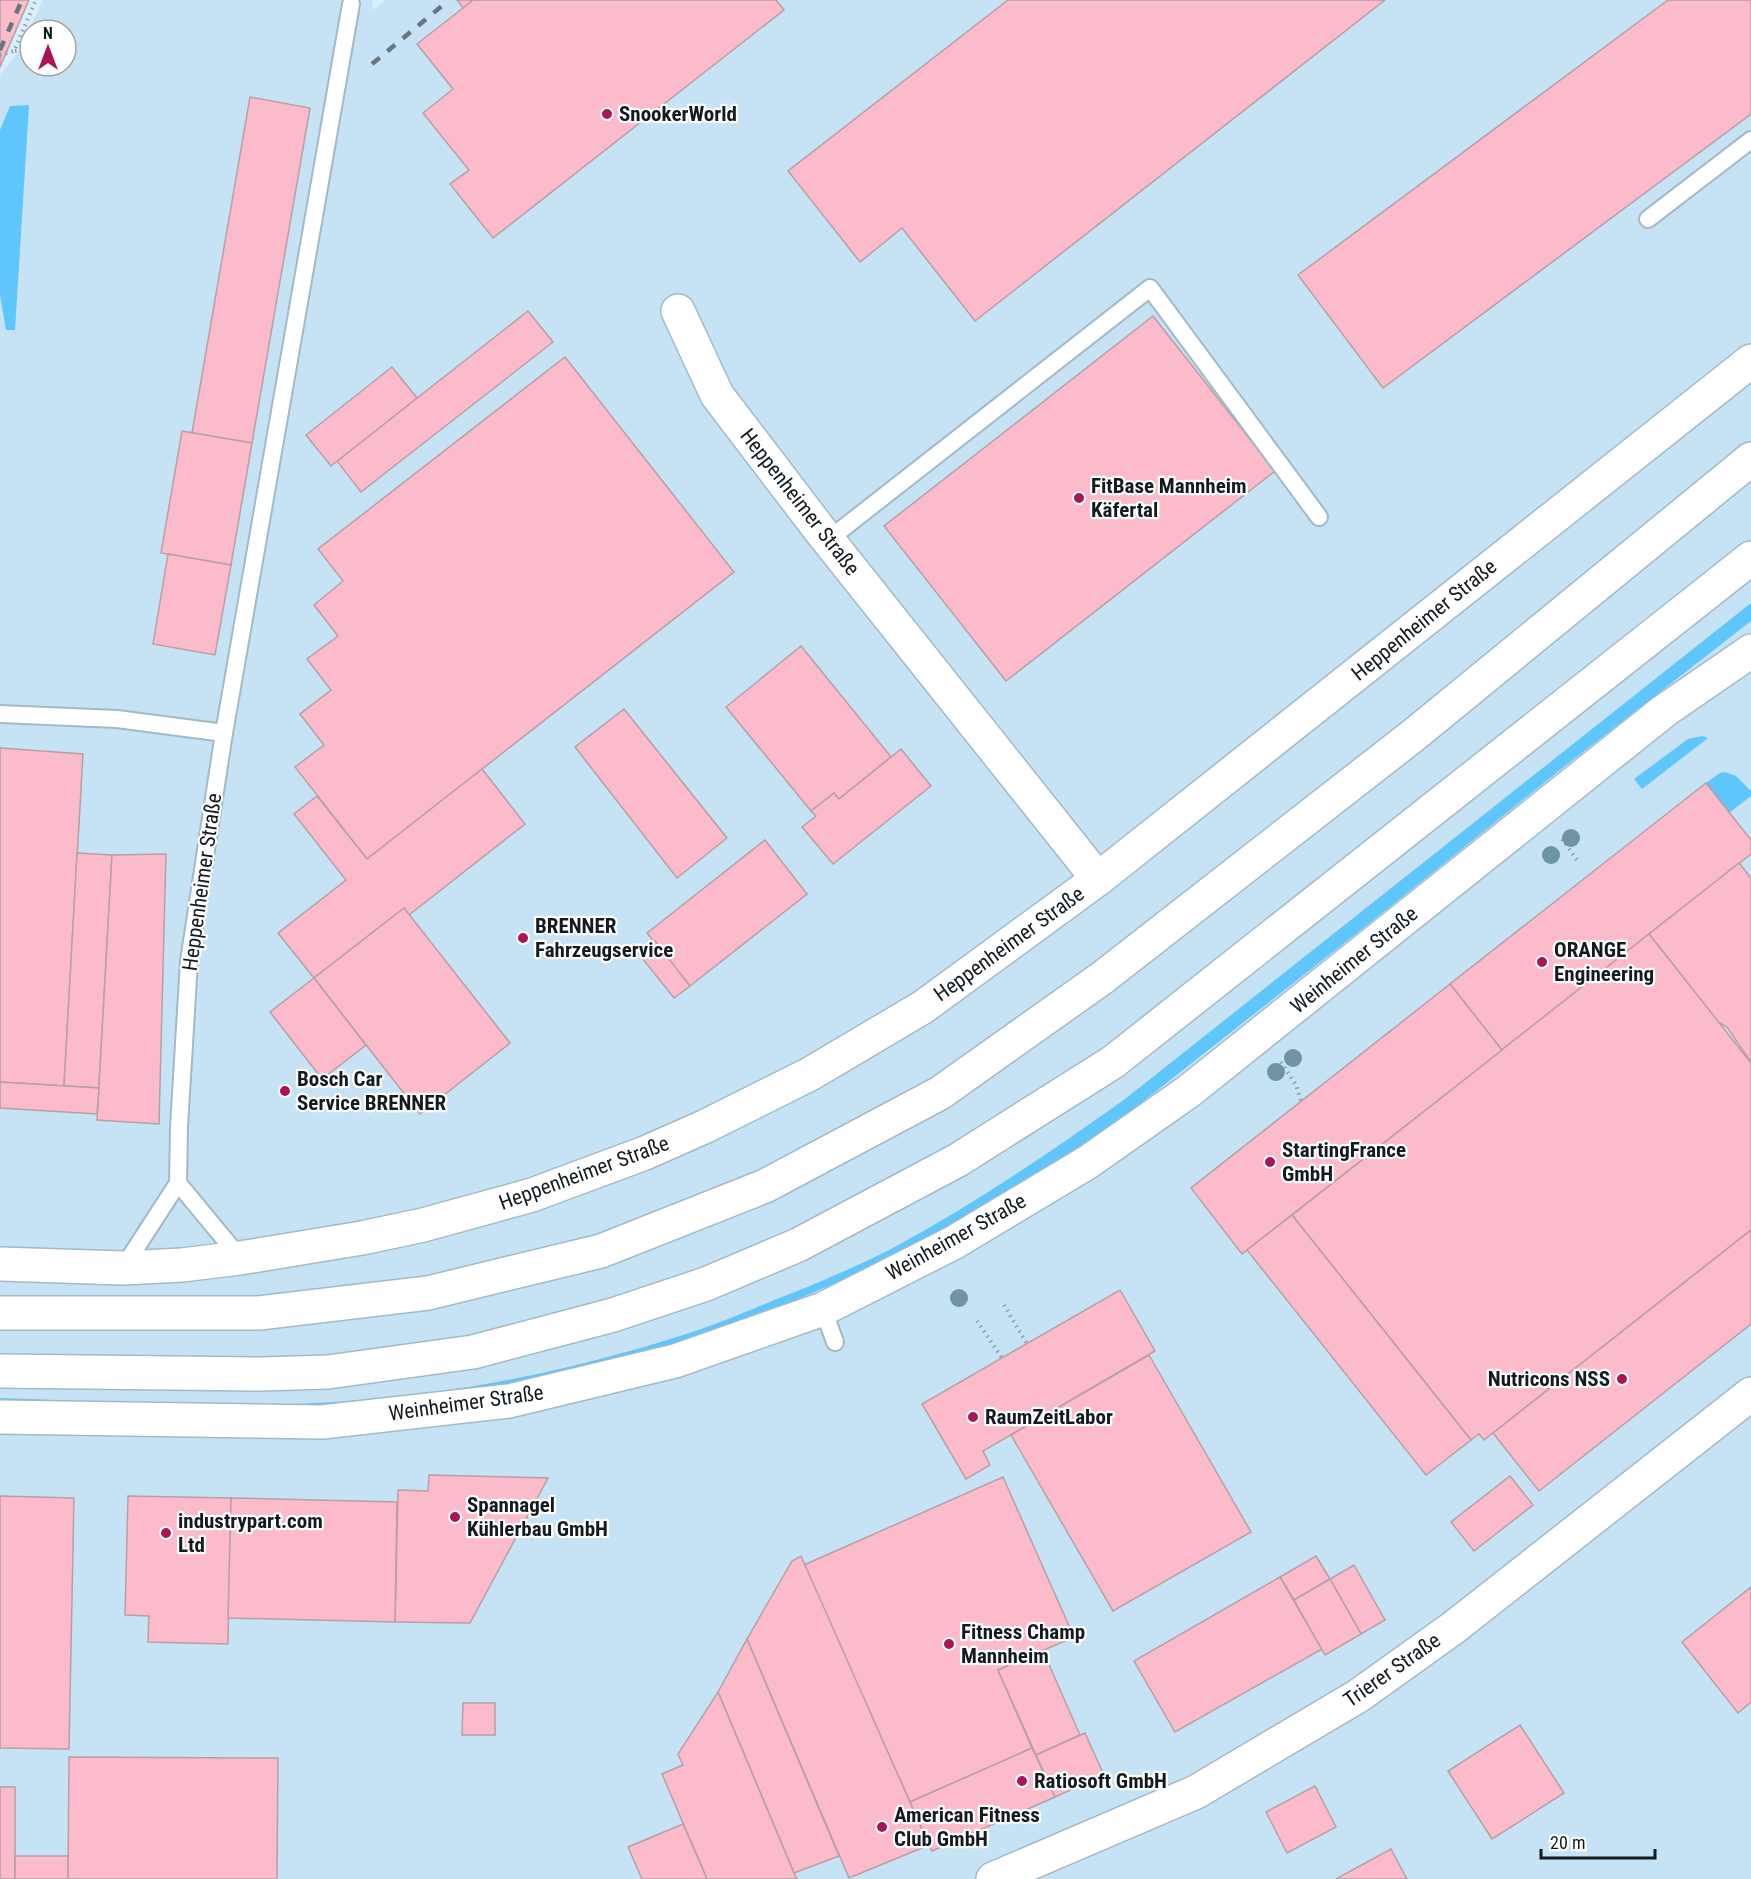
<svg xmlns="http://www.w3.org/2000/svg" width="1751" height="1879" font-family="'Roboto Condensed',sans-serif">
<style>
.built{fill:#c6e3f5;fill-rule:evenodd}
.green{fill:#5fc6fc}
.building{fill:#fbbbca;stroke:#b79fa4;stroke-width:1.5}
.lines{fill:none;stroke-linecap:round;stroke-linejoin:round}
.lane-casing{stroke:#a4b9c5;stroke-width:20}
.street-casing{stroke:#a4b9c5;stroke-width:36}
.secondary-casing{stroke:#a4b9c5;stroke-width:36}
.highway-casing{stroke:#a4b9c5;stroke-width:36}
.path{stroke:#8e9ea8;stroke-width:4;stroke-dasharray:1.5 4.5;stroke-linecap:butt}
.lane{stroke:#fff;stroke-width:16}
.street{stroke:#fff;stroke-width:33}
.secondary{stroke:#fff;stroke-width:33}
.highway{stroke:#fff;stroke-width:33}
.rail{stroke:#69767f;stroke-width:4.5;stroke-dasharray:10 10;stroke-linecap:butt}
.tree{fill:#6f92a4}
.poi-dot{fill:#a81753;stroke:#fff;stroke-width:2}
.labels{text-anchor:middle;stroke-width:4.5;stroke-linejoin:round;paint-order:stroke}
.poi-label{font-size:21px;font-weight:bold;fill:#131b20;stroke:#fff;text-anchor:start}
.street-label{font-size:21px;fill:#131b20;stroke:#fff}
</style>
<rect width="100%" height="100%" fill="#d9eefb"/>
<!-- built -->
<path class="built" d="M43,0H372L373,10L386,0H1751V1879H0V75L20,50ZM30,30H66V66H30Z"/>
<!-- green -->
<g class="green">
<path d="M29,105L15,330H6L0,295V130L10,106Z"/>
<path d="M1751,603V621L1565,766L1376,918L1122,1118L1088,1143L972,1214L880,1264L725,1330L655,1351L494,1389L306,1410L0,1403V1398C116,1402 232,1410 348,1401C461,1393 574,1370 683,1335C713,1326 743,1313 772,1301C813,1285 854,1268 893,1248C974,1204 1051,1152 1125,1099Z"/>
<path d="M1702,736L1708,738L1642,789L1634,779L1688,739Z"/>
<path d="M1725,772L1736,776L1751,791V796L1729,813L1706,783L1720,773Z"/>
</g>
<!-- building -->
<g class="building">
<path d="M0,0H29L0,67Z"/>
<path d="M457,0H471L472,1L463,8Z"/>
<path d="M471,0H776L784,10L493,238L450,184L469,170L423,113L453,89L417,44L472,1Z"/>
<path d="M1008,0H1385L975,321L902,228L860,262L788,171Z"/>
<path d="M1668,0H1751V114L1383,388L1298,275Z"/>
<path d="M250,97L310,108L252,443L192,433Z"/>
<path d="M528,311L553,342L361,492L337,461Z"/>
<path d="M1153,316L1275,471L1006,681L884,526Z"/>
<path d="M565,357L734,572L367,859L295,767L324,745L300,714L331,690L307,659L338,636L314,605L343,581L318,549Z"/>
<path d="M392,367L417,398L331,466L306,435Z"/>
<path d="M182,431L252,443L231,565L161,553Z"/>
<path d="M168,554L231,565L215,655L153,644Z"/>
<path d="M801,646L891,757L839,799L834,793L811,811L726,707Z"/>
<path d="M624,709L727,838L677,878L575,747Z"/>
<path d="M0,748L83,754L64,1086L0,1082Z"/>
<path d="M901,749L931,786L833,864L802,827L816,816L811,811L834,793L839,799Z"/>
<path d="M482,769L525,824L409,915L404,908L314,978L278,933L346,880L294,814L317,796L367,859Z"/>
<path d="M1706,783L1751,840V854L1502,1050L1450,984Z"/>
<path d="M765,840L807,894L690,986L647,933Z"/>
<path d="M77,853L112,855L99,1088L64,1086Z"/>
<path d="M166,854L159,1124L97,1120L112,855Z"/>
<path d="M1739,863L1751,878V1062L1727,1027L1718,1022L1649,934Z"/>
<path d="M404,908L510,1043L420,1114L314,978Z"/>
<path d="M1649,934L1751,1063V1230L1484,1440L1479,1434L1471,1440L1292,1215Z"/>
<path d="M655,941L690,986L674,998L638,953Z"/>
<path d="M314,978L366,1045L322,1079L270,1012Z"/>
<path d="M1450,984L1502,1050L1242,1254L1191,1188Z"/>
<path d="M0,1082L99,1088L97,1114L0,1108Z"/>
<path d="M1292,1215L1471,1440L1426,1475L1247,1250Z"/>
<path d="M1751,1230V1324L1539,1491L1493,1433Z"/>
<path d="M1120,1290L1155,1351L983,1451L990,1465L966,1479L922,1404Z"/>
<path d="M1149,1355L1251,1532L1113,1611L1011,1435Z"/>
<path d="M429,1475L548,1478L470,1623L395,1622L398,1490L428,1491Z"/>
<path d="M1510,1476L1533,1505L1474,1551L1451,1522Z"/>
<path d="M1003,1477L1074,1637L998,1670L1032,1748L910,1802L804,1565Z"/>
<path d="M0,1496L74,1498L69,1749L0,1748Z"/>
<path d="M128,1496L231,1498L228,1644L148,1642L149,1616L125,1615Z"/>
<path d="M231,1498L397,1502L395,1622L228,1618Z"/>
<path d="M801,1556L929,1845L849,1878L747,1639L792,1561Z"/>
<path d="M1316,1556L1330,1579L1294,1600L1280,1577Z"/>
<path d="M1354,1565L1385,1620L1361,1634L1330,1579Z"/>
<path d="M1280,1577L1322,1649L1175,1732L1134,1661Z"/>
<path d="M1330,1579L1361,1634L1325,1655L1294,1600Z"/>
<path d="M1751,1587V1702L1738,1713L1682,1642Z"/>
<path d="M747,1639L839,1856L794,1873L718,1692Z"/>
<path d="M1043,1651L1080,1735L1036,1755L998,1670Z"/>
<path d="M718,1692L794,1873L797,1879H707L662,1774L683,1765L678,1754Z"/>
<path d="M463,1703H495V1735H462Z"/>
<path d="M1520,1725L1564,1793L1492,1839L1448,1771Z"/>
<path d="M1085,1733L1104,1775L1055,1797L1036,1755Z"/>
<path d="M1032,1748L1055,1797L932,1851L910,1802Z"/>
<path d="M69,1757L278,1758L277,1879H68Z"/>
<path d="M1315,1786L1336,1827L1287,1853L1266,1812Z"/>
<rect x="0" y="1787" width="15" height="92"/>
<path d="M683,1824L707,1879H642L628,1847Z"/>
<path d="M1391,1849L1407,1879H1336Z"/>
<rect x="15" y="1856" width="53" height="23"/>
</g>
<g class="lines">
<!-- lane casing -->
<g class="lane-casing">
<g id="lane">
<path d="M1648,219L1751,140"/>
<path d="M828,540L1150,288L1319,517"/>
<path d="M0,714L117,719L224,733"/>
<path d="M178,1183L179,1127L189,961L224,733L351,4"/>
<path d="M123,1268L178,1183L240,1258"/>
<path d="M823,1309L835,1342"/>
</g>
</g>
<!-- street casing -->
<g class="street-casing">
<g id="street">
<path d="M678,311L717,395L820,530L1098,879"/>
<path d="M993,1879L1196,1792L1358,1696L1453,1628L1751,1394"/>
</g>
</g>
<!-- secondary casing -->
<g class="secondary-casing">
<g id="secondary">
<path d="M0,1264L123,1268L182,1265L240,1258L362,1238L423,1225L532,1195L645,1153L706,1126L810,1074L923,1007L1098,879L1751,361"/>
<path d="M0,1417L322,1422L509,1401L675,1361L823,1309L953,1243L1088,1162L1189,1091L1664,711L1751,651"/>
</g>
</g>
<!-- highway casing -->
<g class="highway-casing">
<g id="highway">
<path d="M0,1313H259L428,1293L601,1251L765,1186L940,1093L1102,978L1415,734L1751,459"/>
<path d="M0,1371L262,1374L328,1372L473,1352L613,1315L706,1284L798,1245L958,1160L1113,1062L1751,558"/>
</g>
</g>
<!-- path -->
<g class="path">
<path d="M66,49L73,50"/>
<path d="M15,51L30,48"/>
<path d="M0,55L14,51L36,0"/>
<path d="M1562,839L1577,860"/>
<path d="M1281,1062L1296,1085L1301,1101"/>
<path d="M1004,1305L1027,1344"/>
<path d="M977,1321L1002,1358"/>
</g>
<!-- lane -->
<use href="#lane" class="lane"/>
<!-- street -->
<use href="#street" class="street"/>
<!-- secondary -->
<use href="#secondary" class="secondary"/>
<!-- highway -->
<use href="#highway" class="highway"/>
<!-- rail -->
<g class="rail">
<path d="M0,50L22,0"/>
<path d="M372,64L449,0"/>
</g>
</g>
<!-- trees -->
<g class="tree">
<circle cx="1571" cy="838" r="9"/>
<circle cx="1551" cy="855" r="9"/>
<circle cx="1293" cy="1058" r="9"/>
<circle cx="1276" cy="1072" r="9"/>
<circle cx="959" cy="1298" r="9"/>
</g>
<!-- markers -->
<g class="poi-dot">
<circle cx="607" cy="114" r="6"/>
<circle cx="1079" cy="498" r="6"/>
<circle cx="523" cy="938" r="6"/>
<circle cx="1542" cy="962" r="6"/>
<circle cx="285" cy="1091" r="6"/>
<circle cx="1270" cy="1162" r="6"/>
<circle cx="1622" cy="1379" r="6"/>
<circle cx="973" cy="1417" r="6"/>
<circle cx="455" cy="1517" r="6"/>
<circle cx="166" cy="1533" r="6"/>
<circle cx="949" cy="1644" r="6"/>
<circle cx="1022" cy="1781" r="6"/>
<circle cx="882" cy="1827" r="6"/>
</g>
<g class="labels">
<!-- poi labels -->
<g class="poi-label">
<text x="619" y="121">SnookerWorld</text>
<text x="1091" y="493">FitBase Mannheim<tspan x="1091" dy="24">Käfertal</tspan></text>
<text x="535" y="933">BRENNER<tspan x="535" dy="24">Fahrzeugservice</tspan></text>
<text x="1554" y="957">ORANGE<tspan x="1554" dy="24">Engineering</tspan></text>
<text x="297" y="1086">Bosch Car<tspan x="297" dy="24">Service BRENNER</tspan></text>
<text x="1282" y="1157">StartingFrance<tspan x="1282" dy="24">GmbH</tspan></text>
<text x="1610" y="1386" text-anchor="end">Nutricons NSS</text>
<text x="985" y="1424">RaumZeitLabor</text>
<text x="467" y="1512">Spannagel<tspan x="467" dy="24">Kühlerbau GmbH</tspan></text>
<text x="178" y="1528">industrypart.com<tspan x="178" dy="24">Ltd</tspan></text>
<text x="961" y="1639">Fitness Champ<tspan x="961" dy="24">Mannheim</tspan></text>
<text x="1034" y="1788">Ratiosoft GmbH</text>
<text x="894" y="1822">American Fitness<tspan x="894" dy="24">Club GmbH</tspan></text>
</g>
<!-- street labels -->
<g class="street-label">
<text transform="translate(800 502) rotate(52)" y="7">Heppenheimer Straße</text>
<text transform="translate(1424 620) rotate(-39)" y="7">Heppenheimer Straße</text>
<text transform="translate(202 882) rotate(-82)" y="7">Heppenheimer Straße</text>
<text transform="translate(1009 944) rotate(-36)" y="7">Heppenheimer Straße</text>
<text transform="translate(1354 960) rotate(-39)" y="7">Weinheimer Straße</text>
<text transform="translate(584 1173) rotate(-20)" y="7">Heppenheimer Straße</text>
<text transform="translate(956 1237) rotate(-29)" y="7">Weinheimer Straße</text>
<text transform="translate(466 1403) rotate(-8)" y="7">Weinheimer Straße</text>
<text transform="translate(1392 1670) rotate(-35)" y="7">Trierer Straße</text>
</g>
</g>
<!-- north arrow -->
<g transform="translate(48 48)"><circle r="28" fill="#ffffff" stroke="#a1a4a6" stroke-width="1.5"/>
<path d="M0-4.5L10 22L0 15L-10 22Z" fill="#a81753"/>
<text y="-9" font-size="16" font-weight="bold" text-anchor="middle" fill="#131b20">N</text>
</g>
<!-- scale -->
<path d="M1541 1849v9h114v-9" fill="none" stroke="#131b20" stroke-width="3"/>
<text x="1550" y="1849" font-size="18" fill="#131b20" stroke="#ffffff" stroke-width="4.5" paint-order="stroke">20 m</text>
</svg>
